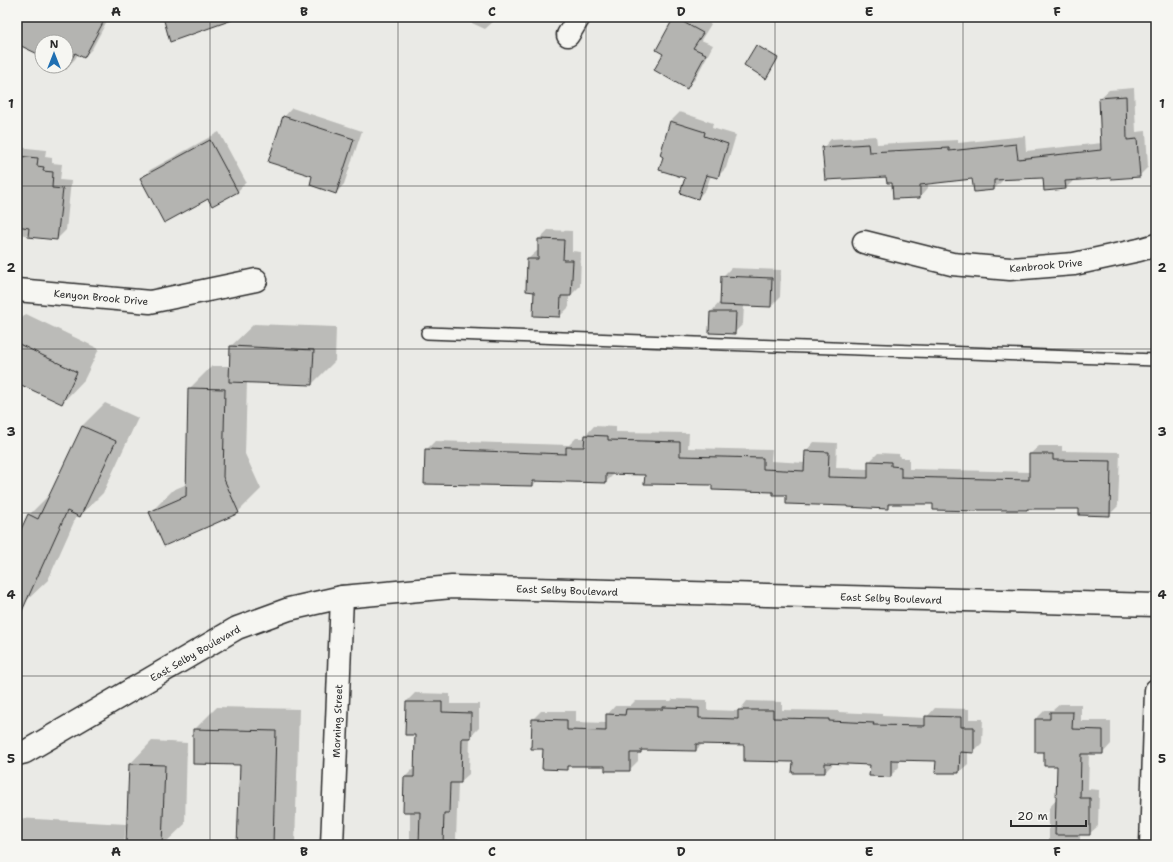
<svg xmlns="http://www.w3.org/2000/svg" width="1173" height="862" font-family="'Shantell Sans',sans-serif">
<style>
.shadow{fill:#0003}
.building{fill:#b4b4b1;stroke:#2b2b2b}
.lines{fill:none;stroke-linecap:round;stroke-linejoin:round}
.service-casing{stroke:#2b2b2b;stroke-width:14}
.minor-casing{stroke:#2b2b2b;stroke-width:25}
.service{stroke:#f6f6f2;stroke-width:11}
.minor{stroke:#f6f6f2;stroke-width:22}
.grid{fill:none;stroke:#2b2b2b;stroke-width:1;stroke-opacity:0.55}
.labels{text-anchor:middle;stroke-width:3;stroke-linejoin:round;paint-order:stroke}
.street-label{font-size:10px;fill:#2b2b2b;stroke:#f6f6f2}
.neatline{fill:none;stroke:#2b2b2b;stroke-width:1.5}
.grid-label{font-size:13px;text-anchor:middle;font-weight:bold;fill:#2b2b2b}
</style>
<rect width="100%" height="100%" fill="#eaeae6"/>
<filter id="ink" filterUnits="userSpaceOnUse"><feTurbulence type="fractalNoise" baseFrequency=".025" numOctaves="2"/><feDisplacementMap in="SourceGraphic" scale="8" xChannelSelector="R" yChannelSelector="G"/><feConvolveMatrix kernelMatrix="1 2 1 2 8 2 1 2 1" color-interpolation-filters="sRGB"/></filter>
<g filter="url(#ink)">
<!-- shadow -->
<g class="shadow">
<path d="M17,17H109L92,49L84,57L78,54L75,59L66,68L63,66H66V42H42V55L17,43Z"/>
<path d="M461,17H496L494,21L485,29L461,18Z"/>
<path d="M676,17H698L711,24L701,40L713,45L695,79L687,87L664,53Z"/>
<path d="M1134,88L1136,132L1146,131L1148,167L1139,176L1074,180L1066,188L1045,190L1044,177L1002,179L1003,180L994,189L973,178L928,183V188L920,197L893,182L887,176L823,148L831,139L876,136L877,144L958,140V143L1025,136L1026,151L1102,143L1100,98L1109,90Z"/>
<path d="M292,108L362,131L344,184L336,193L314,176L284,117Z"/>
<path d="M680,112L713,123L712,128L736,135L726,168L717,177L711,175L706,189L698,198L686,178L661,154L671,121Z"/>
<path d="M219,132L246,182L238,191L212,205L208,198L141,179L150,170Z"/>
<path d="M17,147L46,150L45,157L52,158V163L62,164L60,180L71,181L66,230L57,239L17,234Z"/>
<path d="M548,230L572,231V251L581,252L580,286L571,295H569V307L560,316L535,291L528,259L537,251H539V239Z"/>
<path d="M731,268L781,270L780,297L771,306L744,305L743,324L734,333L711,312L719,303H721L722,277Z"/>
<path d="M26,314L99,349L84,380L62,403L17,382V323Z"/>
<path d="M254,324L336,327L335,361L312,384L247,381L245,454L261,489L238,512L150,513L173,490L187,484L189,389L212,366H230L231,346Z"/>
<path d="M105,403L138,418L103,493L80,516L77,515L48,580L25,602L17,599V541L29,515L52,492L82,426Z"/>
<path d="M594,426L616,427V432L689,433L688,448L772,450L771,461L805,463L806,451L814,442L837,443L836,468L869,469V462L878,453L899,454L900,458H909V469L1030,472V454L1039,446H1062V451L1120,452L1118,506L1109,515L1080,508H1029L1027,509L934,503H892L887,508L787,494L774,491L713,484L646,474H614L606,482L538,480L533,485L426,450L435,441L569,445L576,438H586V435Z"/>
<path d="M415,693L450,694V704H479V728L470,737L469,774L460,782H458L456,839H460V845H410V811L405,777L414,768H415L416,734L406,702Z"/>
<path d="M673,699L707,700V710L739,711L747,701L782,702V710L838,711V712L882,714V716L926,718L935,708L969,709V719H983L982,743L973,752H968V764L959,772H936L937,760L899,759V767L890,776L871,764L834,763L825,772L745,744L703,743L696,750L644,749L641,752H638V761L629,770L606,765H570L566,769L544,748L533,719L541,711H576V722L607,723V715L615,706H630L635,701H671Z"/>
<path d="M1060,704H1081V721H1111V744L1103,753H1089L1088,789L1099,790L1098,826L1089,834H1080V845H1049V808L1057,799L1058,765L1045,751L1036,719L1045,710H1053Z"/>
<path d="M217,707L299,709L295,845H238L241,764L194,730Z"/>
<path d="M152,741L187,743L185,824L163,845H127L130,764Z"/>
<path d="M17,818L126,824L124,845H17Z"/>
</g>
<!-- building -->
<g class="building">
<path d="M17,17H106L84,58L75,53L66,69L60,66H66V42H42V56L17,44Z"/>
<path d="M163,17H232V20L170,42Z"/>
<path d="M674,17L703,33L693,48L706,54L687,89L654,70L663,54L656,50Z"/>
<path d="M756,45L778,58L766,79L744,65Z"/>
<path d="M1126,96L1127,140L1137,139L1140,177L1111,179V178L1065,181L1066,189L1044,191L1043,178L994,180V190L974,192L972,179L920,185V198L893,199L892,183H887L886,177L825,180L822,147L868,144L869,152L949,148V151L1016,144L1018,159L1101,150L1099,98Z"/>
<path d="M283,116L354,139L336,194L310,185L312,176L268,162Z"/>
<path d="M670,121L705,132L704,136L728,144L718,178L706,175L698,199L680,193L685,178L659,170L663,157L660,155Z"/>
<path d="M210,140L238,192L212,206L208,199L164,223L140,178Z"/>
<path d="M17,156L38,158L37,166L44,167L43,171L53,172L52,188L63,189L57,240L28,237L29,228L17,226Z"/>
<path d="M538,239L564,240L563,260H573L571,296H561L560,317L533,316L534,292L526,291L527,259H538Z"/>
<path d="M721,276L772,278L771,307L720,305Z"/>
<path d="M710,312H736L735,334L709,333Z"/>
<path d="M17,343L77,372L62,404L17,383Z"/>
<path d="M230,346L314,350L312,385L229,382Z"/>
<path d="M188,388L225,389L223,477L239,513L164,546L149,512L186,496Z"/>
<path d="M82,426L116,441L80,517L67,511L17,622V538L28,514L38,519Z"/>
<path d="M585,435L608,436V440L680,442V456L763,458V469L804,471L805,451L829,452L828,477L868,478V461L891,462V466L901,467V477L1029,480V454H1053V460L1111,461L1110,516L1079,515V509H1027V510H977V511L933,510V504H888V509L847,507V506L786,504V495H773V492L712,490V485L644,484L645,475L606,474V483L533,481V486L424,484L425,449L566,454V447H584Z"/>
<path d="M406,702H442V712L471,713V738H462L461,783H450L449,813H444L443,845H419L420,812H403L404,777H414L415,735H405Z"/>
<path d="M663,707L699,708V718L738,719V710H773V718L829,719V721L874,723L873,725L925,726V716L961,717V727H974V753L960,752L959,773H935L936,761L891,760V777L869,776L870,765L825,763V773H792L793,762L744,761V745L696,744V751L641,750V753H630V771H605V766H567V770L542,769L543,749H531L532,719L567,720V730L606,731V714L625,715L626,709H663Z"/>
<path d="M1050,712H1073L1072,729L1103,730V754H1081L1080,798H1090V835H1055L1057,766H1044V752H1035V719H1050Z"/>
<path d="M193,729L276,731L273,845H237L240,765L193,764Z"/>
<path d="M129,764L165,765L162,845H126Z"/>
</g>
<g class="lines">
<!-- service casing -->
<g class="service-casing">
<path id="service" d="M427,333L1156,360"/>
</g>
<!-- minor casing -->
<g class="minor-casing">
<g id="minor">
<path d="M568,35L579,17"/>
<path d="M864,242L952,264L1010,269L1074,264L1139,250L1156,245"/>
<path d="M17,290L150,302L256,280"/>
<path d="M17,754L25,752L237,628L289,609L342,597L452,587L1156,605"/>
<path d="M332,845L342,597"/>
<path d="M1151,845L1156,690"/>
</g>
</g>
<!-- service -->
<use href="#service" class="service"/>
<!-- minor -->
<use href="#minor" class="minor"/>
</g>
</g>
<!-- grid -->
<path class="grid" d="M210,17V845M398,17V845M586,17V845M775,17V845M963,17V845M17,186H1156M17,349H1156M17,513H1156M17,676H1156"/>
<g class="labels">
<!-- street labels -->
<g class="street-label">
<text transform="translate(1046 265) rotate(-5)" y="4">Kenbrook Drive</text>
<text transform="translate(101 297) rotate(5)" y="4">Kenyon Brook Drive</text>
<text transform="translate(567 590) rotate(2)" y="4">East Selby Boulevard</text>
<text transform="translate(891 598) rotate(2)" y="4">East Selby Boulevard</text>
<text transform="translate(195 653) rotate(-30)" y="4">East Selby Boulevard</text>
<text transform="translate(337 721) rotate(-88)" y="4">Morning Street</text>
</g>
</g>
<!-- margin -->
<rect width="1173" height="862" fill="none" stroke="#f6f6f2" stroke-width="44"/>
<!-- north arrow -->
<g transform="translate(54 54)"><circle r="19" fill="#f6f6f2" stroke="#a5a5a2"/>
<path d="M0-3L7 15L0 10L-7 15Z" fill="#1f6fb2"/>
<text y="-6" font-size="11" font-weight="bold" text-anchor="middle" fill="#2b2b2b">N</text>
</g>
<!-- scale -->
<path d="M1011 820v6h75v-6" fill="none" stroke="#2b2b2b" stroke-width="2"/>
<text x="1017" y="820" font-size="12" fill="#2b2b2b" stroke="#f6f6f2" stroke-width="3" paint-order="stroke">20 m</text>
<rect x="22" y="22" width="1129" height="818" class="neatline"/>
<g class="grid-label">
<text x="116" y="16">A</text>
<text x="304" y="16">B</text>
<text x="492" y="16">C</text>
<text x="681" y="16">D</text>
<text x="869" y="16">E</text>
<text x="1057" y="16">F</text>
<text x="11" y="108">1</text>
<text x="1162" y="108">1</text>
<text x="11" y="272">2</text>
<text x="1162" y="272">2</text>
<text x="11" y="436">3</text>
<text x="1162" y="436">3</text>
<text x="11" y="599">4</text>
<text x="1162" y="599">4</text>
<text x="11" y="763">5</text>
<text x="1162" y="763">5</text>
<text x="116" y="856">A</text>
<text x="304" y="856">B</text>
<text x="492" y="856">C</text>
<text x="681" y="856">D</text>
<text x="869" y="856">E</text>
<text x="1057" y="856">F</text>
</g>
</svg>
